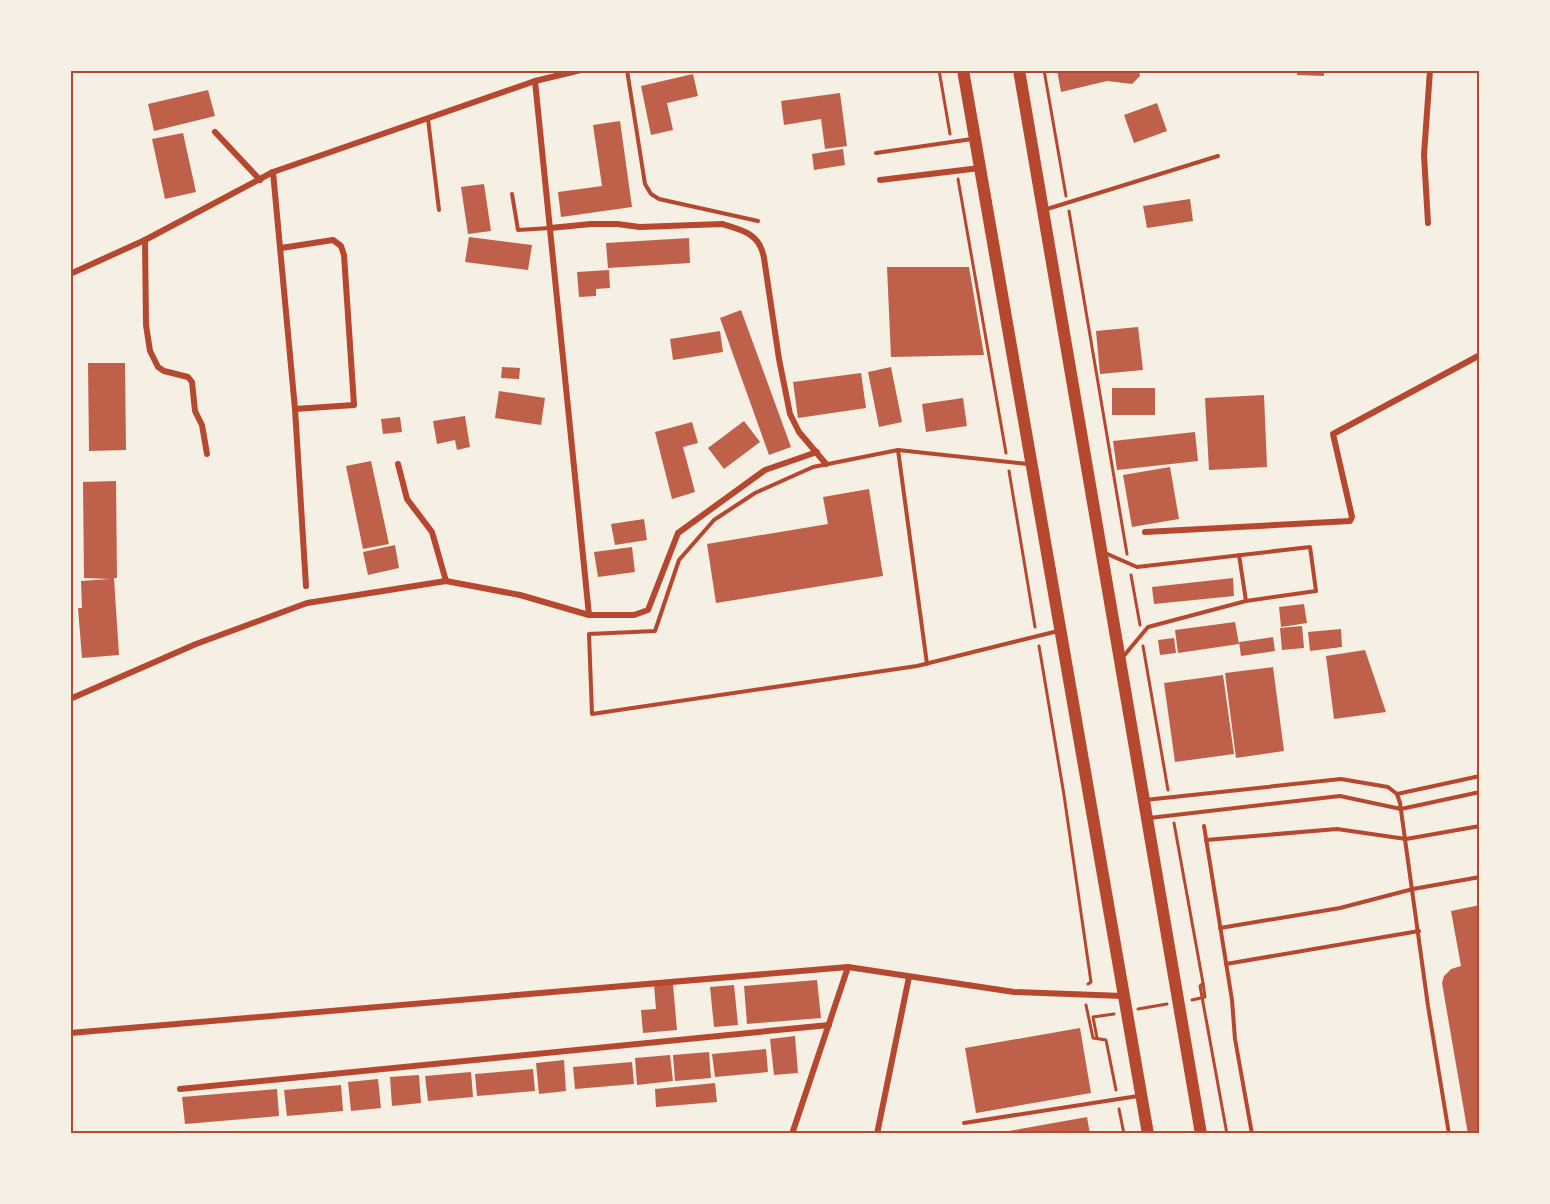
<svg xmlns="http://www.w3.org/2000/svg" width="1550" height="1204" font-family="Roboto,sans-serif">
<style>
.building{fill:#bf614a}
.lines{fill:none;stroke-linecap:round;stroke-linejoin:round}
.path{stroke:#b5482f;stroke-width:3}
.service{stroke:#b5482f;stroke-width:4}
.minor{stroke:#b5482f;stroke-width:6}
.trunk{stroke:#b5482f;stroke-width:12}
.neatline{fill:none;stroke:#b5482f;stroke-width:2}
</style>
<rect width="100%" height="100%" fill="#f6efe4"/>
<!-- building -->
<g class="building">
<path d="M1057,70H1139L1140,76L1132,84L1107,81L1061,92Z"/>
<path d="M1297,70H1324V76L1297,75Z"/>
<path d="M693,74L698,96L667,103L673,130L651,135L641,86Z"/>
<path d="M208,90L215,116L154,131L148,104Z"/>
<path d="M840,93L847,146L825,149L821,119L784,125L781,101Z"/>
<path d="M1157,103L1167,131L1134,143L1124,115Z"/>
<path d="M620,121L632,207L561,217L558,192L602,186L593,125Z"/>
<path d="M183,133L196,192L165,199L152,139Z"/>
<path d="M843,149L845,165L814,170L812,154Z"/>
<path d="M484,184L491,231L468,234L461,187Z"/>
<path d="M1190,199L1193,221L1147,228L1143,206Z"/>
<path d="M469,237L532,245L528,270L465,262Z"/>
<path d="M689,238L690,263L608,268L606,243Z"/>
<path d="M887,267H969L984,355L891,357Z"/>
<path d="M609,270L610,288L596,289V296L579,297L577,272Z"/>
<path d="M741,310L791,447L769,455L720,318Z"/>
<path d="M1138,327L1143,370L1100,374L1096,331Z"/>
<path d="M720,331L723,352L673,360L670,339Z"/>
<path d="M88,363H125L126,450L89,451Z"/>
<path d="M502,367L520,368L519,379L501,378Z"/>
<path d="M891,367L902,422L879,427L868,372Z"/>
<path d="M861,373L866,408L798,418L793,382Z"/>
<rect x="1112" y="388" width="43" height="27"/>
<path d="M499,391L545,398L541,425L495,418Z"/>
<path d="M1264,395L1267,467L1209,470L1205,398Z"/>
<path d="M963,398L967,426L926,432L922,404Z"/>
<path d="M465,416L470,447L457,450L455,440L437,444L433,421Z"/>
<path d="M400,417L402,432L383,434L381,419Z"/>
<path d="M744,421L760,442L724,469L708,448Z"/>
<path d="M692,422L698,443L683,447L695,492L672,499L655,432Z"/>
<path d="M1195,432L1198,461L1117,470L1113,441Z"/>
<path d="M371,461L389,544L363,549L346,466Z"/>
<path d="M1170,467L1179,519L1132,527L1123,475Z"/>
<path d="M116,481L117,578H114L119,655L82,658L78,608H82L81,581L110,579L84,578L83,482Z"/>
<path d="M869,489L883,576L716,603L707,544L828,524L823,497Z"/>
<path d="M644,519L647,540L615,545L611,524Z"/>
<path d="M395,545L399,568L368,575L363,552Z"/>
<path d="M632,547L635,572L598,577L594,552Z"/>
<path d="M1233,578L1234,596L1154,604L1152,587Z"/>
<path d="M1304,604L1307,623L1281,627L1279,607Z"/>
<path d="M1235,622L1239,644L1178,653L1175,630Z"/>
<path d="M1302,626L1304,648L1282,650L1280,628Z"/>
<path d="M1341,629L1342,647L1310,651L1308,632Z"/>
<path d="M1273,637L1275,651L1241,656L1239,642Z"/>
<path d="M1174,638L1176,653L1160,655L1158,640Z"/>
<path d="M1365,650L1386,712L1334,719L1326,656Z"/>
<path d="M1273,667L1284,751L1236,758L1225,673Z"/>
<path d="M1223,675L1234,754L1175,762L1164,683Z"/>
<path d="M1480,905V1134H1468L1442,983L1444,976L1451,969L1461,966L1451,911Z"/>
<path d="M817,980L821,1018L747,1024L744,986Z"/>
<path d="M673,984L677,1030L643,1033L641,1010L656,1009L654,985Z"/>
<path d="M734,985L738,1025L714,1027L710,987Z"/>
<path d="M1080,1028L1091,1093L976,1113L965,1048Z"/>
<path d="M795,1036L798,1073L774,1075L770,1039Z"/>
<path d="M766,1049L768,1072L715,1077L712,1054Z"/>
<path d="M709,1052L711,1078L675,1081L673,1055Z"/>
<path d="M670,1055L673,1081L637,1085L635,1058Z"/>
<path d="M564,1060L566,1091L539,1094L536,1063Z"/>
<path d="M632,1062L634,1084L575,1089L573,1067Z"/>
<path d="M533,1069L535,1091L477,1096L475,1074Z"/>
<path d="M471,1072L473,1097L428,1101L425,1076Z"/>
<path d="M419,1075L421,1103L392,1106L390,1077Z"/>
<path d="M378,1079L381,1108L351,1111L348,1082Z"/>
<path d="M715,1083L717,1102L656,1107L655,1089Z"/>
<path d="M341,1085L343,1111L287,1116L284,1090Z"/>
<path d="M277,1089L279,1116L185,1124L182,1097Z"/>
<path d="M1087,1117L1090,1134H1009V1131Z"/>
</g>
<g class="lines">
<!-- path -->
<g class="path">
<path d="M939,70L950,134"/>
<path d="M1044,70L1066,196"/>
<path d="M958,179L1006,453"/>
<path d="M1069,211L1127,554"/>
<path d="M1009,471L1035,627"/>
<path d="M1131,575L1140,625"/>
<path d="M1039,646L1064,795L1091,982L1088,984"/>
<path d="M1143,646L1168,790"/>
<path d="M1174,823L1203,983L1200,986L1227,1134"/>
<path d="M1192,1000L1205,997L1203,983"/>
<path d="M1086,1005L1093,1038L1106,1040L1116,1090"/>
<path d="M1138,1009L1167,1004"/>
<path d="M1097,1038L1093,1017L1114,1014"/>
<path d="M1119,1109L1124,1134"/>
</g>
<!-- service -->
<g class="service">
<path d="M627,70L645,184L651,194L659,199L758,221"/>
<path d="M428,119L439,210"/>
<path d="M876,153L972,139"/>
<path d="M512,194L518,230L550,228"/>
<path d="M1044,210L1218,156"/>
<path d="M898,450L927,664"/>
<path d="M1028,464L898,450L813,467L755,493L714,520L679,560L655,631L589,634L592,714L917,666L1058,631"/>
<path d="M1105,553L1137,567L1310,547L1316,591L1246,601"/>
<path d="M1122,658L1148,627L1246,601L1239,555"/>
<path d="M1397,794L1480,776"/>
<path d="M1145,800L1341,779L1388,787L1397,794L1400,803L1428,1006L1449,1134"/>
<path d="M1149,818L1340,796L1401,809L1480,792"/>
<path d="M1204,826L1232,1000L1235,1039L1252,1134"/>
<path d="M1206,840L1337,829L1406,839L1480,826"/>
<path d="M1220,928L1340,908L1413,889L1480,877"/>
<path d="M1226,964L1419,931"/>
<path d="M964,1123L1138,1096"/>
</g>
<!-- minor -->
<g class="minor">
<path d="M535,81L589,615H634L648,610L678,533L765,470L817,452"/>
<path d="M215,132L260,180"/>
<path d="M273,172L295,409L306,586"/>
<path d="M880,180L980,168"/>
<path d="M1428,223L1424,155L1430,70"/>
<path d="M550,228L591,224H617L640,227L722,224C743,230 760,234 764,258L779,359L790,414L799,432L826,464"/>
<path d="M145,240L146,325L150,351L158,367L164,371L188,377L192,382L195,411L202,425L207,454"/>
<path d="M281,248L333,240L341,246L344,255L354,405L295,409"/>
<path d="M70,274L145,240L273,172L535,81L581,70"/>
<path d="M398,464L407,499L432,532L446,581"/>
<path d="M1145,532L1350,521L1352,517L1333,434L1480,355"/>
<path d="M70,699L196,644L307,603L446,581L520,595L589,615"/>
<path d="M70,1033L848,967L1014,992L1123,996"/>
<path d="M180,1089L829,1025"/>
<path d="M792,1134L848,967"/>
<path d="M877,1134L909,977"/>
</g>
<!-- trunk -->
<g class="trunk">
<path d="M963,70L1148,1134"/>
<path d="M1019,70L1201,1134"/>
</g>
</g>
<!-- border -->
<rect width="1550" height="1204" fill="none" stroke="#f6efe4" stroke-width="144"/>
<rect x="72" y="72" width="1406" height="1060" class="neatline"/>
</svg>
